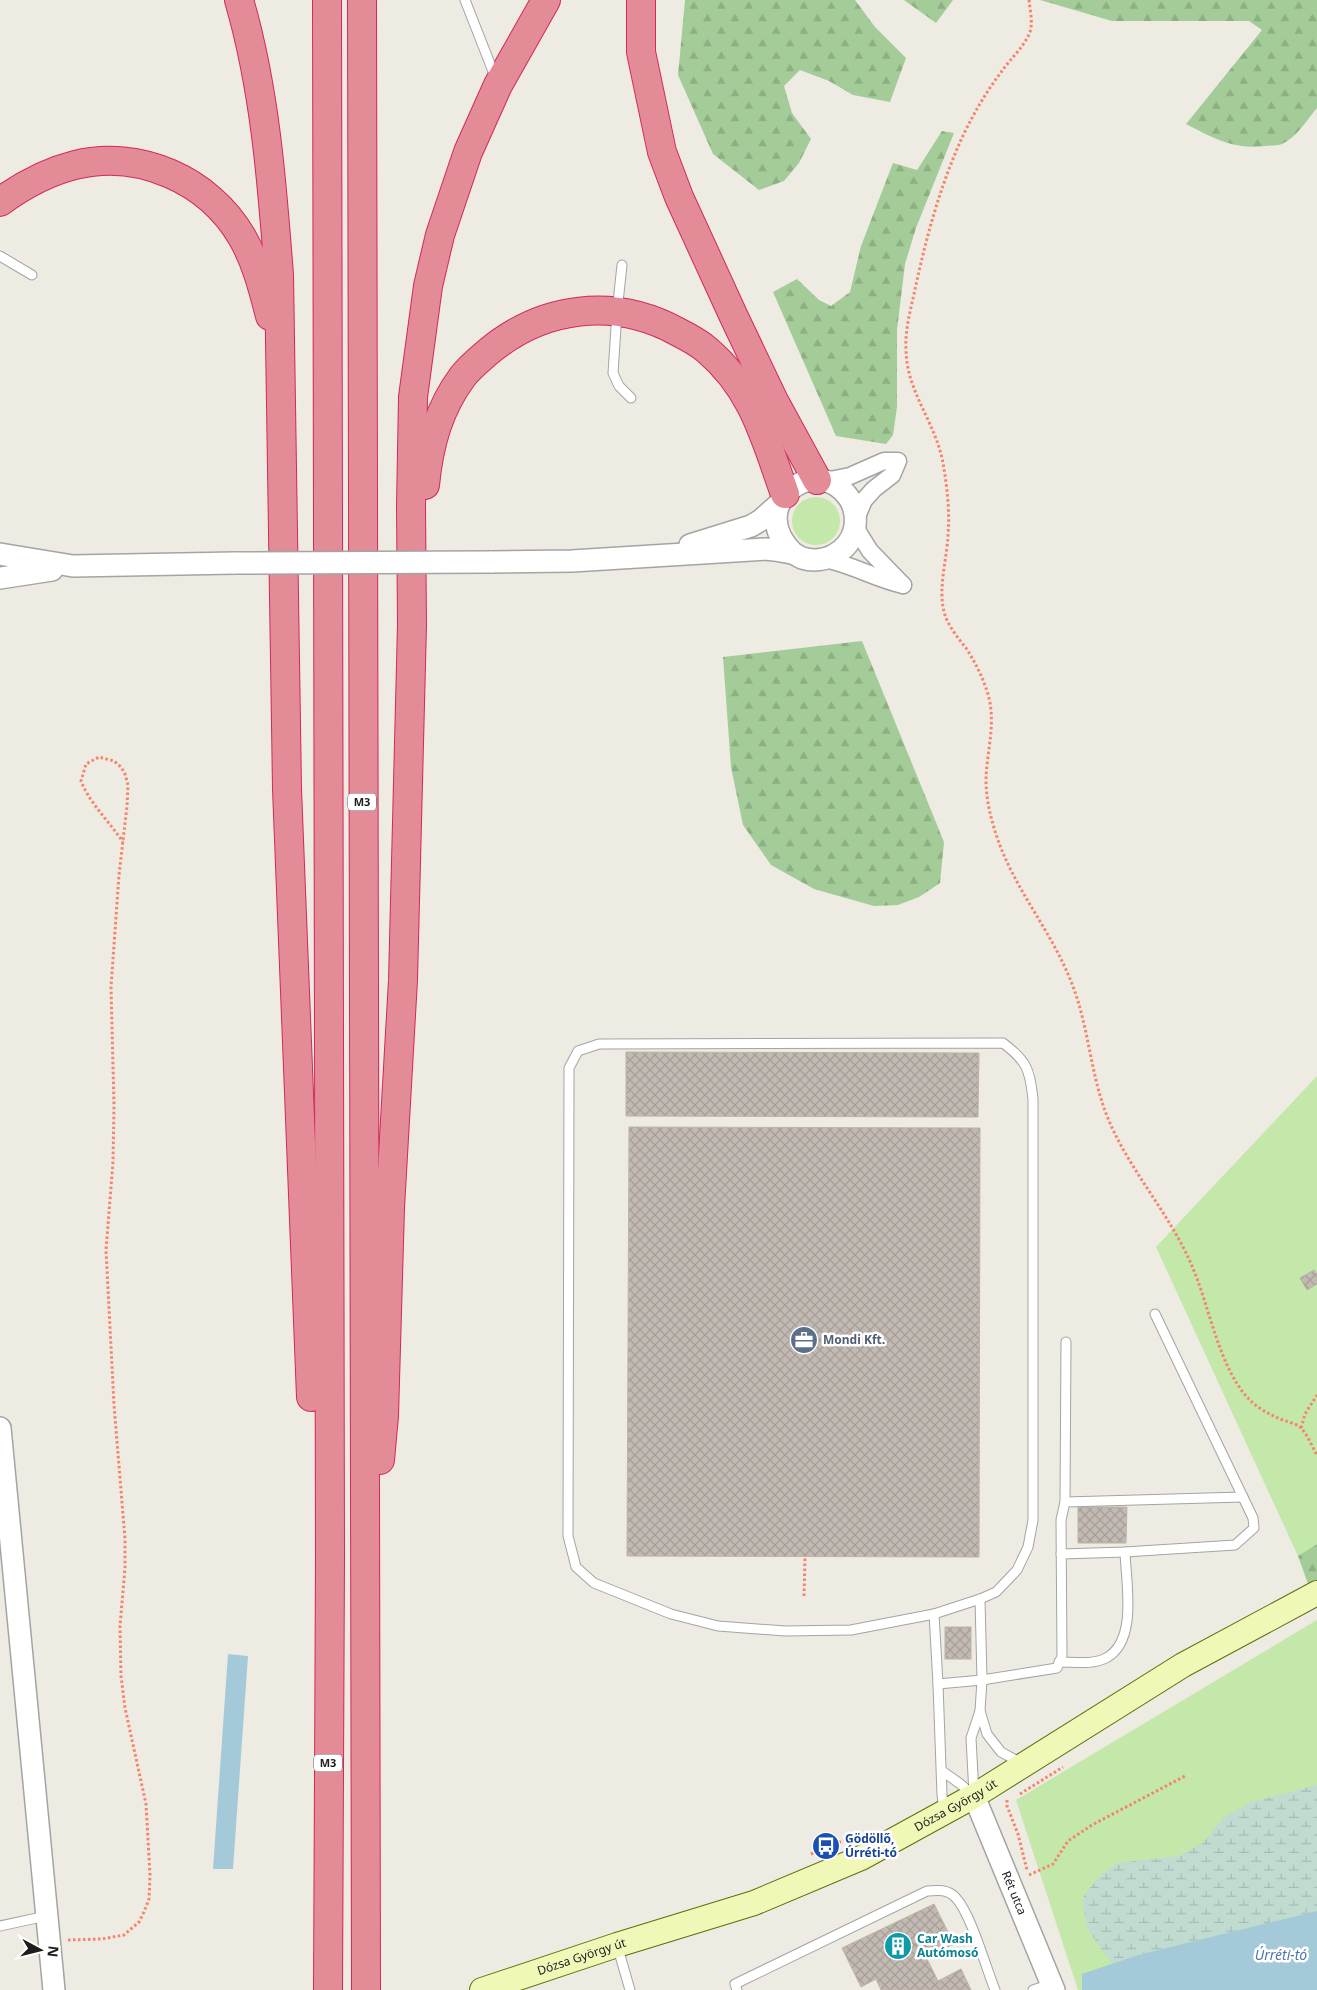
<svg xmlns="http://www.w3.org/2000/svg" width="1317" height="1990" font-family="'Noto Sans',sans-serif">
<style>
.grass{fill:#c4e7aa}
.forest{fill:url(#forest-firs)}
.wetland{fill:url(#wetland-marsh)}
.water{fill:#a4cada}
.building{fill:url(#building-cross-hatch);stroke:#bfb3a6}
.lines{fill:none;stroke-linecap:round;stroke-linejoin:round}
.service-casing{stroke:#a4a4a4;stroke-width:11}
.minor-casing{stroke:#a4a4a4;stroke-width:19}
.tertiary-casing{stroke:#a4a4a4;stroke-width:24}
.secondary-casing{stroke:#5d7008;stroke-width:26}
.motorway-casing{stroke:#d32958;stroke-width:30}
.path{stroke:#f5846c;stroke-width:3;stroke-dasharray:2.5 2.5;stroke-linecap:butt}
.service{stroke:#fff;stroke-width:9}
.minor{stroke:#fff;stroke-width:16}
.tertiary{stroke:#fff;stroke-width:21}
.secondary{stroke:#f0f7b7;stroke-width:24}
.motorway{stroke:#e38c97;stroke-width:28}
.tertiary-bridge-casing{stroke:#a4a4a4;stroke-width:24;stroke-linecap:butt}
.tertiary-bridge{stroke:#fff;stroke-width:21}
.labels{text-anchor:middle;stroke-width:5;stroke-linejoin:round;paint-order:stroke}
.shield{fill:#fff;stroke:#616161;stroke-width:1}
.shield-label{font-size:11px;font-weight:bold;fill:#1d1d1d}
.service-label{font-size:12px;font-weight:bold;fill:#4e5e75;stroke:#fff;text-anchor:start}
.street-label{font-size:12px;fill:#1d1d1d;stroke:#fff}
.transit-label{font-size:12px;font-weight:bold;fill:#164399;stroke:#fff;text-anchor:start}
.culture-label{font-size:12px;font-weight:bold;fill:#0d838f;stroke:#fff;text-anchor:start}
.water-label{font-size:14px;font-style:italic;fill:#4c75a9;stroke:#fff}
</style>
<defs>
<pattern id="forest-firs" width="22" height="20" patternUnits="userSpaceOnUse" patternTransform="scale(1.25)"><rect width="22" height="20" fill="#a4cc99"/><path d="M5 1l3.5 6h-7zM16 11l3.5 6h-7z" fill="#8daf83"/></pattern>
<pattern id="wetland-marsh" width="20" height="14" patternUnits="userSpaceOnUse" patternTransform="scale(1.25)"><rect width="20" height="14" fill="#c0dcd1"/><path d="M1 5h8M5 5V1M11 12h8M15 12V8" fill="none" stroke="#a5bcb3"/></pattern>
<pattern id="building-cross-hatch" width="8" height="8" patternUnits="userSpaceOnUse" patternTransform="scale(1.25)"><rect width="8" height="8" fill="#c2bab2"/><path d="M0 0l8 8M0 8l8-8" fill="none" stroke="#a69f99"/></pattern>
</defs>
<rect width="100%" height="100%" fill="#eeebe3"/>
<!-- grass -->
<g class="grass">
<circle cx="816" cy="521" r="24"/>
<path d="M1317,1076V1544L1298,1556L1156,1247Z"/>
<path d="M1317,1620V1990H1078L1016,1800Z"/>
</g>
<!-- forest -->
<g class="forest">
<path d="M685,0H855L875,27L906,58L890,102L853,95L829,81L800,70L784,86L792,113L811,139L799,163L784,181L759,190L713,154L678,75Z"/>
<path d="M904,0H953L936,23Z"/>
<path d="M1040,0H1317V108C1307,120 1296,138 1282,144C1278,146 1271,145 1266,146C1234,150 1213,138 1186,124L1262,30L1249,21H1112Z"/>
<path d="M942,131L954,133L916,228L905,264L897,330V407L893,435L886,444L836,436L773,292L797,279L819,300L831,306L850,292L861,246L893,163L917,170Z"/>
<path d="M862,641L944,842L940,883L919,897L898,905L874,906L814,889L771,865L743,825L731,767L723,657Z"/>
<path d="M1317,1544V1609L1298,1556Z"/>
</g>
<!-- wetland -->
<path class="wetland" d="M1317,1785V1911L1138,1955L1112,1964L1088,1930L1083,1905L1084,1895L1102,1874L1118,1863L1179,1856L1203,1843L1224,1817L1251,1802Z"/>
<!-- water -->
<g class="water">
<path d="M228,1654L248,1656L233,1869H213Z"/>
<path d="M1317,1911V1990H1082V1974L1138,1955Z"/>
</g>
<!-- building -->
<g class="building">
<path d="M626,1052L979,1053L978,1117L626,1116Z"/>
<path d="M629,1127L980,1128L979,1557L627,1556Z"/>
<path d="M1314,1270L1317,1274V1284L1307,1290L1300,1278Z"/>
<path d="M1078,1507H1127L1126,1543H1078Z"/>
<rect x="945" y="1627" width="26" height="32"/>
<path d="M934,1904L954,1944L926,1957L938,1981L961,1969L971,1990H881L876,1979L861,1987L842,1948Z"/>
</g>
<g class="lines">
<!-- service casing -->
<g class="service-casing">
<g id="service">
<path d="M465,0L496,79"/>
<path d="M0,256L32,275"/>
<path d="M622,265L617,312L613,373L619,386L631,398"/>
<path d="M1003,1043C1027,1061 1030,1070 1033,1099V1520L1028,1547L1017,1570L996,1592L980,1599L934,1614L851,1630L785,1631L718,1626L671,1614L594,1583L576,1567L568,1536L569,1068L578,1051L599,1044Z"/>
<path d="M1065,1502L1243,1497"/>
<path d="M1061,1554L1125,1552L1235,1545L1254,1528L1253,1518L1155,1314"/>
<path d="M980,1599L982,1680L980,1711L987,1734L1001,1752L1021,1763"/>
<path d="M934,1614L938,1684L942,1795L944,1811"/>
<path d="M1059,1662C1074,1662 1093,1665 1106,1658C1138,1641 1126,1583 1125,1552"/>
<path d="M938,1684L982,1680L1057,1668L1062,1656L1061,1520L1065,1502L1066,1342"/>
<path d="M942,1771L959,1783L972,1794"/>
<path d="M974,1794L971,1738L980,1711"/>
<path d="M0,1926L46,1916"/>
<path d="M617,1945L630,1990"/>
<path d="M737,1990L735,1984L927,1891C938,1890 948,1889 956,1898C971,1914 986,1968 995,1990"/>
<path d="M1033,1990L1051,1984"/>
</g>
</g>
<!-- minor casing -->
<g class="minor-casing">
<g id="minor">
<path d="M825,481L850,476L884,461H898L892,475L874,489L864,500L856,519"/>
<path d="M855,527L870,551L903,585"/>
<path d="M824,559C851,564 876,579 903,585"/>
</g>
</g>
<!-- tertiary casing -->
<g class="tertiary-casing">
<g id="tertiary">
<path d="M690,545L751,526L761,520L779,504"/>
<path d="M0,554L73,566L235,563"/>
<path d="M490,562L572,561L766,549C774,550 784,551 792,553C796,554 799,557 802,558C824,565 848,552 854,531C857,520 855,507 849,498C817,451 743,504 793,553"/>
<path d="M0,578L52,570"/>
<path d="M0,1428L54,1990"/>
<path id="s1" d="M974,1796L1054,1990"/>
</g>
</g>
<!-- secondary casing -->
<g class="secondary-casing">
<g id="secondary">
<path id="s2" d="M482,1990L617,1945L754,1903L861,1858L974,1796L1183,1665L1317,1593"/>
</g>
</g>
<!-- motorway casing -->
<g class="motorway-casing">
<g id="motorway">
<path d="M239,0C265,89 272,183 279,275L287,789L311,1397"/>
<path d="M327,0L330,1558L328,1990"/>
<path d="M362,0L366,1990"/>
<path d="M641,0V52L662,152L679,197L734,317L774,401L817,480"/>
<path d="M0,202C23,185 47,172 75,165C139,149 209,180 242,237C256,261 263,289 270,316"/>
<path d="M425,485C429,444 439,408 463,376C470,367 480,359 488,352C543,306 614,297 678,332C688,337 699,343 707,350C754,390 765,439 785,494"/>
<path d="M380,1460L384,1416L390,1208L403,980L412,625L411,506L413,397L428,286L440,235L468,152L498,85L546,0"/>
</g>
</g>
<!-- path -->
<g class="path">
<path d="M1029,0C1030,10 1033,22 1030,32C1024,47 1011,58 1002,71C986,92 972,116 961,140C939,189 925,242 914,294C910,312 905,330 906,349C906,391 936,423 943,463C947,486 950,511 948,535C947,560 937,590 945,615C949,627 958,638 966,648C975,662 982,676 987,691C997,721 987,749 986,779C986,798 990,816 996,834C1013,888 1052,931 1072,984C1089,1027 1090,1073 1107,1116C1127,1166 1164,1207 1187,1255C1206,1294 1212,1337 1232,1375C1244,1397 1255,1408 1278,1418C1284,1421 1295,1423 1300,1427C1307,1433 1312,1447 1317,1455"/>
<path d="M1301,1428L1305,1414L1317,1395"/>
<path d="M804,1596L805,1556"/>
<path d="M1020,1794L1063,1767"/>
<path d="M1007,1800V1806L1018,1834L1027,1870"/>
<path d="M811,1854L856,1835"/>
<path d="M1029,1875L1053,1864L1068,1841L1092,1825L1185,1776"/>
<path d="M68,1940L102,1939L124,1935L139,1922L144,1912L149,1899L150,1875L146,1804L125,1708L121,1676L120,1626L125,1568V1539L114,1405L106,1250L113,1162L114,1106L111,987L119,875L127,806L128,785L125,774L121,767L114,761L99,757L86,764L81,781C90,804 109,821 123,842"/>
</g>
<!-- service -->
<use href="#service" class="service"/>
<!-- minor -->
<use href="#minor" class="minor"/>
<!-- tertiary -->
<use href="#tertiary" class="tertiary"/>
<!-- secondary -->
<use href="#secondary" class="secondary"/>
<!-- motorway -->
<use href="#motorway" class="motorway"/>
<!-- tertiary-bridge casing -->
<g class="tertiary-bridge-casing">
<path id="tertiary-bridge" d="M235,563L490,562"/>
</g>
<!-- tertiary-bridge -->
<use href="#tertiary-bridge" class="tertiary-bridge"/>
</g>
<!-- icons -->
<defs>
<g id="office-disc" transform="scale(1.4375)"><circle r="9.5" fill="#5c6f8a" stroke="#fff"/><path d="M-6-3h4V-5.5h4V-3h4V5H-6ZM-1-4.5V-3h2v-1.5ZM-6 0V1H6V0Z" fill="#fff"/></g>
<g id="bus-disc" transform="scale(1.4375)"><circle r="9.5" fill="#1a4fb4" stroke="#fff"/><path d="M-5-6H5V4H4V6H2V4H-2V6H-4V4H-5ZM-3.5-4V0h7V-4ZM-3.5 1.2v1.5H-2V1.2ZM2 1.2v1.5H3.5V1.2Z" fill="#fff"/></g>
<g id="building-disc" transform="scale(1.4375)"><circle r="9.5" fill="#0f9aa8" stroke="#fff"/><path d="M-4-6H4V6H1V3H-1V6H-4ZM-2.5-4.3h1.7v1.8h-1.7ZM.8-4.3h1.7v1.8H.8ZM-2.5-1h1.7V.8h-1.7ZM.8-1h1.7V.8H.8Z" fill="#fff"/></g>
</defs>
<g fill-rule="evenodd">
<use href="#office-disc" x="804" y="1340"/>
<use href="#bus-disc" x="826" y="1846"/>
<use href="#building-disc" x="898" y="1946"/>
</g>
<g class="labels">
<!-- shield labels -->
<g class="shield">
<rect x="348" y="793.5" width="28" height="17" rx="4"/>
<rect x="314" y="1754.5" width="28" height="17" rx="4"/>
</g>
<g class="shield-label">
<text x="362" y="806">M3</text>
<text x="328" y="1767">M3</text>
</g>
<!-- service labels -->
<g class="service-label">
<text x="823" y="1344">Mondi Kft.</text>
</g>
<!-- street labels -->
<g class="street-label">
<text dy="4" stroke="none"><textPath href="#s2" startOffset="510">Dózsa György út</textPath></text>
<text dy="4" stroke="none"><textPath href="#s1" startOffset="105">Rét utca</textPath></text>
<text dy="4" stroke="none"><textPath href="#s2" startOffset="105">Dózsa György út</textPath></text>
</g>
<!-- transit labels -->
<g class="transit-label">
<text x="845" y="1843">Gödöllő,<tspan x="845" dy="14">Úrréti-tó</tspan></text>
</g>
<!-- culture labels -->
<g class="culture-label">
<text x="917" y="1943">Car Wash<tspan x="917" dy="14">Autómosó</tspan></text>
</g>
<!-- water labels -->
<g class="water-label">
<text x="1281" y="1960">Úrréti-tó</text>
</g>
</g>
<!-- north arrow -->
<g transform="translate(40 1950) rotate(97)" stroke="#ffffff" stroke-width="4" paint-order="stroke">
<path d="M0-4L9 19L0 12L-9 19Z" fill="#1d1d1d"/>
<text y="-8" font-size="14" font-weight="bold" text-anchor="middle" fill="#1d1d1d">N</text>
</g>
</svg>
